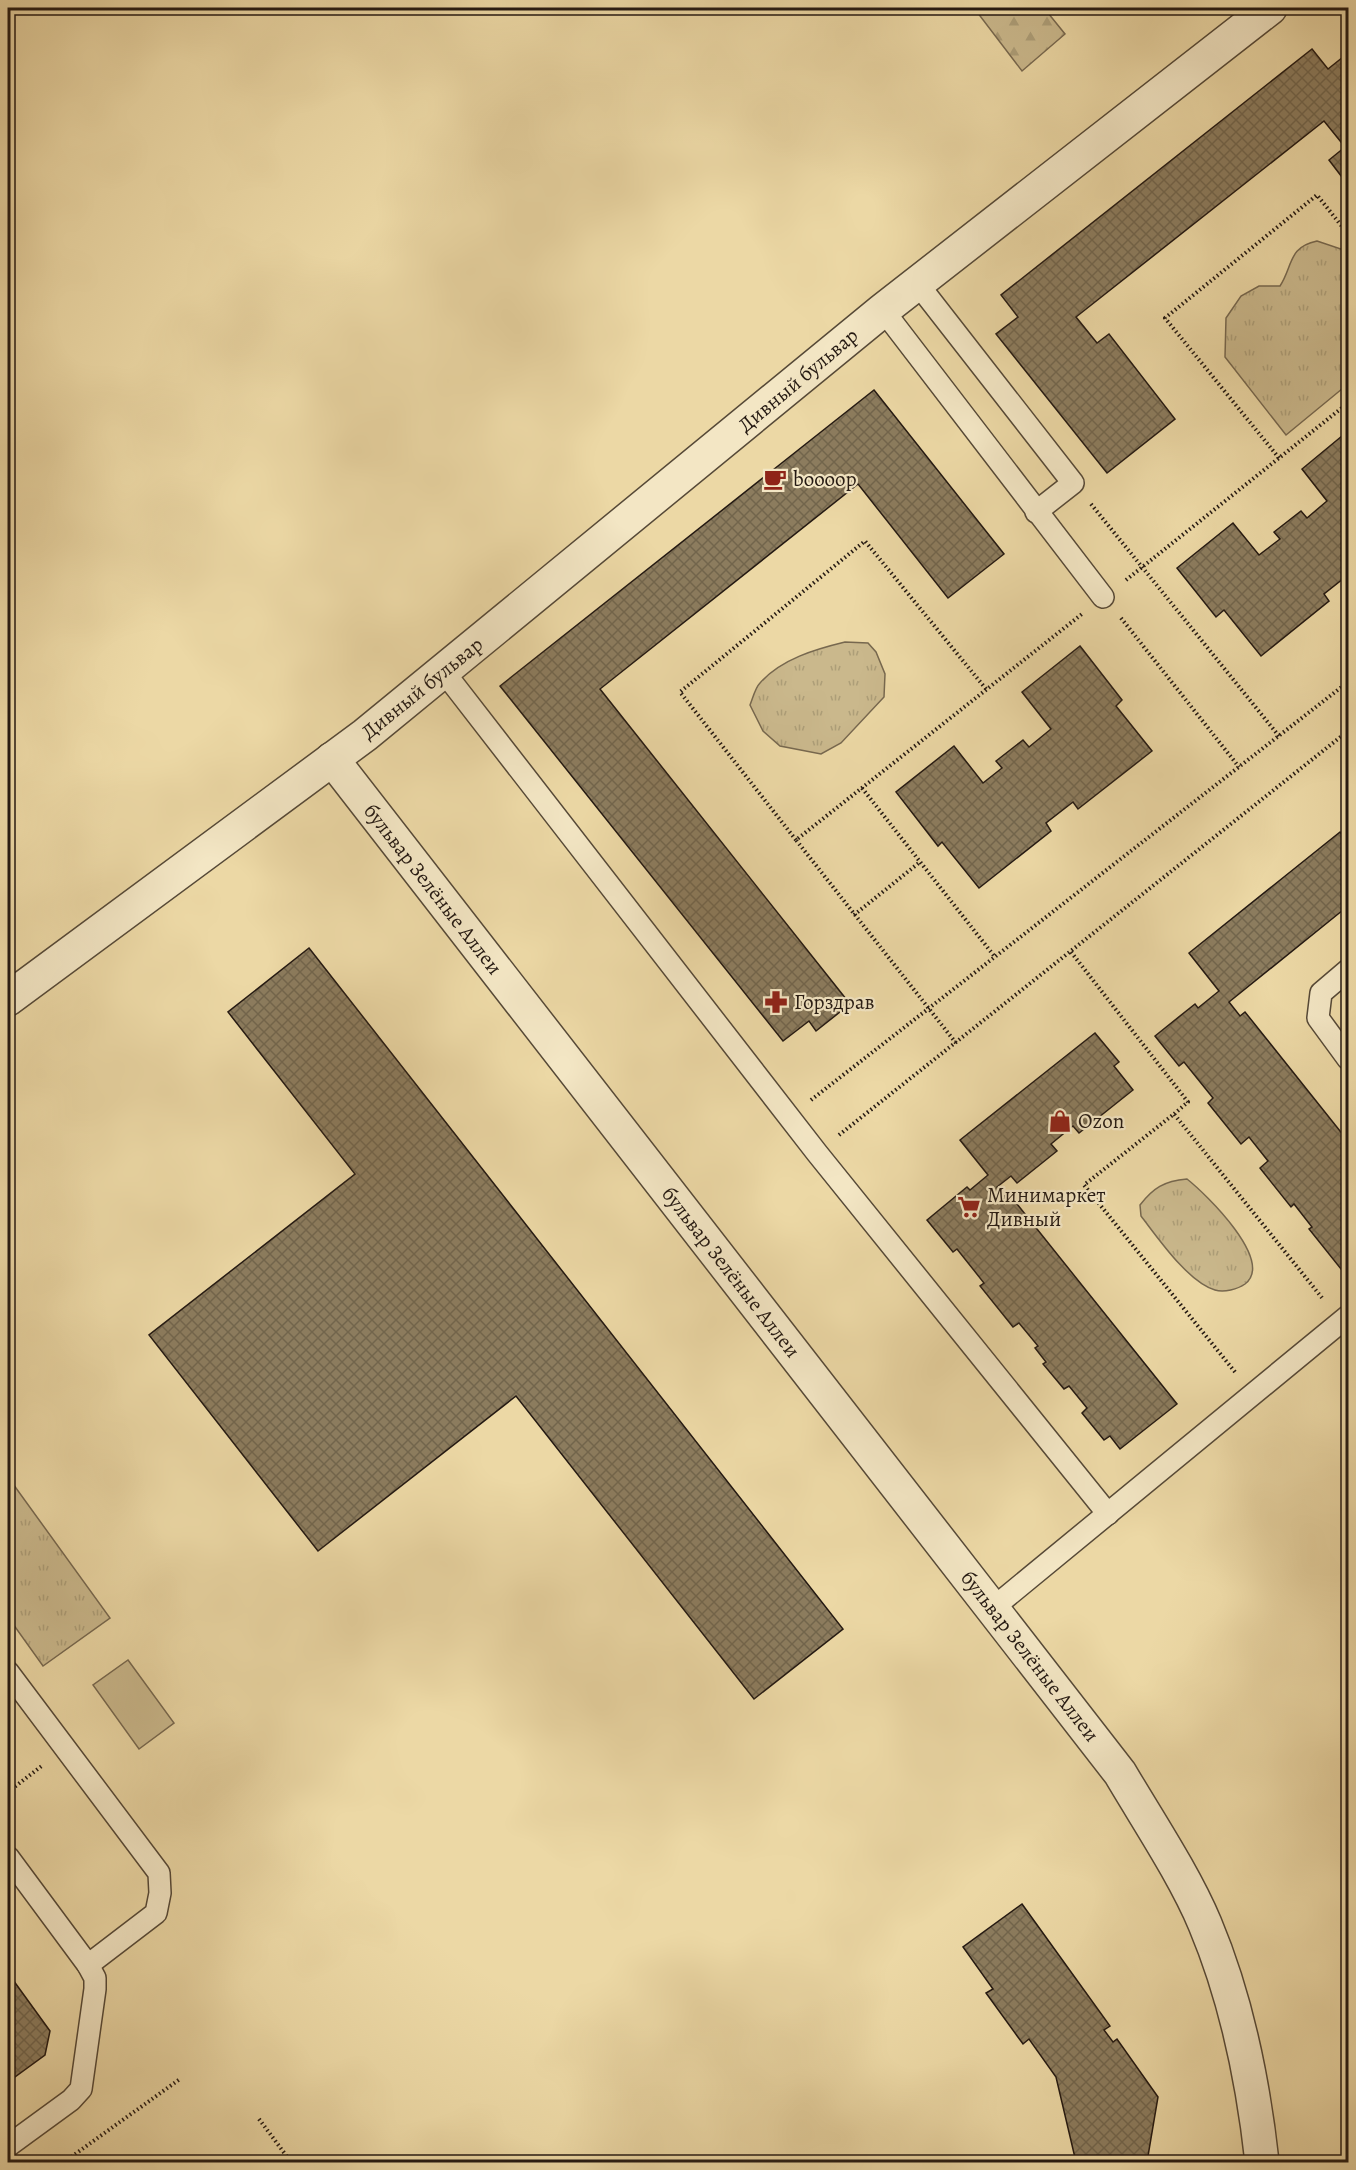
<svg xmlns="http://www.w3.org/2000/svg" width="1356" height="2170" font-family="Alegreya,serif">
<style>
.grass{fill:url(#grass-tufts);stroke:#77684f;stroke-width:1.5}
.forest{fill:url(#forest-firs);stroke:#77684f;stroke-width:1.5}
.pitch{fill:#cab88c;stroke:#77684f;stroke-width:1.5}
.building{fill:url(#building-cross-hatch);stroke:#241912;stroke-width:1.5}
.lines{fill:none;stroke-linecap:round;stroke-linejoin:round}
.lane-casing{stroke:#564937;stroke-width:24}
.street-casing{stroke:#564937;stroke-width:36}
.path{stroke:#241912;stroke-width:4;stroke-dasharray:1.5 3;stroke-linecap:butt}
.lane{stroke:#f3e6c4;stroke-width:21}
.street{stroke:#f3e6c4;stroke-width:33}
.labels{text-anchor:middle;stroke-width:4.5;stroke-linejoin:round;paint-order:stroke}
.street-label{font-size:21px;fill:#241912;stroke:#f3e6c4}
.poi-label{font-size:21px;fill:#241912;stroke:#f3e6c4;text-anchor:start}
</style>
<defs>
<pattern id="grass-tufts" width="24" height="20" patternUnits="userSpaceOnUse" patternTransform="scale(1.5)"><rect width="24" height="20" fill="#cab88c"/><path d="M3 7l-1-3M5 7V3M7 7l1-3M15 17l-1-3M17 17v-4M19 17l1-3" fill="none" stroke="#ad9e78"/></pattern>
<pattern id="forest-firs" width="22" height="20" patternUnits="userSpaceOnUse" patternTransform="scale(1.5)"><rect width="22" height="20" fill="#cab88c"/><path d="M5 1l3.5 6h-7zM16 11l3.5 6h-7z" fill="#ad9e78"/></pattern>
<pattern id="building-cross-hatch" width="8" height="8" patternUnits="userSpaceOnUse" patternTransform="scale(1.5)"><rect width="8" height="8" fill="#8c7c5e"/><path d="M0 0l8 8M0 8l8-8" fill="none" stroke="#72654c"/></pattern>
</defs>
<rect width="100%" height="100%" fill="#ecd8a5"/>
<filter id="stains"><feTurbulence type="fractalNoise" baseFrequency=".00333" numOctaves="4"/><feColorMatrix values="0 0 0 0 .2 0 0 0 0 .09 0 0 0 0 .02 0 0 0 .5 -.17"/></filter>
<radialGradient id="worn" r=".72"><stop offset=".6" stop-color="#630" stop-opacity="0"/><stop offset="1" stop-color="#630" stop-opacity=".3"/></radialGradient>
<!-- grass -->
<g class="grass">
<path d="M1317,241L1344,250L1348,261V384L1286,435L1225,357L1226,318L1241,296L1259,286H1280C1293,266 1288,247 1317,241Z"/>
<path d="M845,642L868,643L876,652L885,674L884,697L841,743L821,754L780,746L763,731L750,705C753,698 755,688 760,683C781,659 816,649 845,642Z"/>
<path d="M1187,1179C1206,1194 1275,1261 1245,1284C1238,1289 1224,1293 1215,1290C1188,1282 1158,1238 1141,1216L1140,1205C1153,1188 1164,1181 1187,1179Z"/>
<path d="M8,1477L110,1618L43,1666L8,1617Z"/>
</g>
<!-- forest -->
<path class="forest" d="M974,8H1044L1065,34L1022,71Z"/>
<!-- pitch -->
<path class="pitch" d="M128,1660L174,1723L139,1749L93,1685Z"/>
<!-- building -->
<g class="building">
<path d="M1312,49L1328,69L1348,53V185L1329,160L1345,147L1324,121L1076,317L1097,343L1109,334L1175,419L1107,473L996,334L1018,317L1001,295Z"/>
<path d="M874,390L1004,554L948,598L858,484L600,689L850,1004L816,1031L809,1021L783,1041L500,686Z"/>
<path d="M1348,431V575L1324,594L1329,601L1261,656L1224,610L1216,617L1177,568L1233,523L1259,555L1280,539L1274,532L1301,511L1307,518L1327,501L1302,469Z"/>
<path d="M1080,646L1122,700L1116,706L1152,751L1078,809L1073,802L1046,823L1051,831L979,888L942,842L938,846L896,792L954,746L983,783L1002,768L996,761L1023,740L1029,747L1051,729L1022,692Z"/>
<path d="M1340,832L1348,843V906L1229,1002L1240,1016L1245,1012L1348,1141V1263L1341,1269L1309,1229L1312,1227L1294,1204L1291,1207L1260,1168L1268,1161L1249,1137L1241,1144L1208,1103L1213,1098L1184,1062L1179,1066L1155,1036L1195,1004L1198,1008L1219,991L1189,953Z"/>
<path d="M309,948L843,1629L754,1699L516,1396L318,1551L149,1335L355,1174L228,1012Z"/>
<path d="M1095,1033L1119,1062L1114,1066L1133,1090L1079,1133L1073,1126L1068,1130L1051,1144L1057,1151L1017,1183L1011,1176L997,1187L1009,1202L1013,1199L1177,1404L1120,1449L1110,1436L1104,1440L1082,1413L1087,1408L1069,1386L1064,1389L1043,1364L1046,1362L1035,1348L1038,1346L1019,1323L1013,1327L980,1286L984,1283L957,1249L953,1252L927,1220L967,1187L970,1190L988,1175L960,1140Z"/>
<path d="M1022,1904L1110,2026L1104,2030L1113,2042L1117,2039L1158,2097L1147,2162H1076L1056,2077L1029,2039L1023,2044L986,1993L993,1989L963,1947Z"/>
<path d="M8,1973L50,2031L45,2055L8,2082Z"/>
</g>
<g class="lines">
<!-- lane casing -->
<g class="lane-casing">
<g id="lane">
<path d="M917,283L1073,483L1036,512"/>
<path d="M883,310L1103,597"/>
<path d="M444,672L817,1153L1108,1514"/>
<path d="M1348,970L1321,993L1318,1018L1348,1059"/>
<path d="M993,1608L1348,1316"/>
<path d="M8,1672L159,1873L160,1893L156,1913L88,1965"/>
<path d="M8,1857L88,1965L95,1978V1989L81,2089L71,2100L8,2146"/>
</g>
</g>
<!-- street casing -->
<g class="street-casing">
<g id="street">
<path d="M332,759L1120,1773C1147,1819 1184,1874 1205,1924C1237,2000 1253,2080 1262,2162"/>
<path d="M8,999L365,735L883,310L1270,8"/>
</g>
</g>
<!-- path -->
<g class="path">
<path d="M1279,458L1165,318L1317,195L1348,234"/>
<path d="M1091,504L1279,736"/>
<path d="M1126,580L1348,403"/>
<path d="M1121,618L1239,767"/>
<path d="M862,788L995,957"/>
<path d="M796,840L680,692L865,541L986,689"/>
<path d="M854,915L920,862"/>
<path d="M1071,952L1188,1102L1174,1114"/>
<path d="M956,1043L796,840L1082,614"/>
<path d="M811,1100L1348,682"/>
<path d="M839,1135L1348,731"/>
<path d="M1235,1372L1084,1185L1174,1114L1323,1299"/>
<path d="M8,1792L43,1765"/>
<path d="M259,2119L291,2162"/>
<path d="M64,2162L180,2079"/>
</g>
<!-- lane -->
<use href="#lane" class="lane"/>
<!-- street -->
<use href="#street" class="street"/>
</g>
<!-- icons -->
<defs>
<g id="cafe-bare" transform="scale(1.8)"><path d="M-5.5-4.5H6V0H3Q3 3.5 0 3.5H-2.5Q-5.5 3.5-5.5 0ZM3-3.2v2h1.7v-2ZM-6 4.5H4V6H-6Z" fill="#8f2418" stroke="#f3e6c4" stroke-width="2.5" paint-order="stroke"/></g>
<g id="pharmacy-bare" transform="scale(1.8)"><path d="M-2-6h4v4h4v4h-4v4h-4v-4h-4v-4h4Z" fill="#8f2418" stroke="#f3e6c4" stroke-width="2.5" paint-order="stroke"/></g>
<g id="shop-bare" transform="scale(1.8)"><path d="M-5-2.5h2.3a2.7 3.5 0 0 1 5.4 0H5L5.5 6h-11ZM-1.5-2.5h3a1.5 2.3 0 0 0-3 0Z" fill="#8f2418" stroke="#f3e6c4" stroke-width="2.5" paint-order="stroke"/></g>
<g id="supermarket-bare" transform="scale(1.8)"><path d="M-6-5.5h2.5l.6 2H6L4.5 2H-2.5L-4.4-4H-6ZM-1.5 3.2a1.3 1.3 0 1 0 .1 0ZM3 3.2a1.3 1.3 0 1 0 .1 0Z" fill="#8f2418" stroke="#f3e6c4" stroke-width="2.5" paint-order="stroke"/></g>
</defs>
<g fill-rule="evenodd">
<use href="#cafe-bare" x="775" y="479"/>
<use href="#pharmacy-bare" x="776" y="1002"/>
<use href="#shop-bare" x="1060" y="1121"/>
<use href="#supermarket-bare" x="969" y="1207"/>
</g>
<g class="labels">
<!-- street labels -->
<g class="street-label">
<text transform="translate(798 380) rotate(-40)" y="7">Дивный бульвар</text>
<text transform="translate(422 688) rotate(-39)" y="7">Дивный бульвар</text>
<text transform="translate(433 889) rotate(52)" y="7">бульвар Зелёные Аллеи</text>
<text transform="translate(731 1272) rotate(52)" y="7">бульвар Зелёные Аллеи</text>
<text transform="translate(1030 1656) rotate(52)" y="7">бульвар Зелёные Аллеи</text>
</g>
<!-- poi labels -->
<g class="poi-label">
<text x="793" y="486">boooop</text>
<text x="794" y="1009">Горздрав</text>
<text x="1078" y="1128">Ozon</text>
<text x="987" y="1202">Минимаркет<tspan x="987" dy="24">Дивный</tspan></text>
</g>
</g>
<!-- margin -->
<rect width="1356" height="2170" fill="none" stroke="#ecd8a5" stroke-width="30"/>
<rect x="9" y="9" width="1338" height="2152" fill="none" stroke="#241912" stroke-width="3"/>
<rect x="15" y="15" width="1326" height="2140" fill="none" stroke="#241912" stroke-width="1.5"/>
<rect width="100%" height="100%" filter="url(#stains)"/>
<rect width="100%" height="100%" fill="url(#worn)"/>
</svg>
